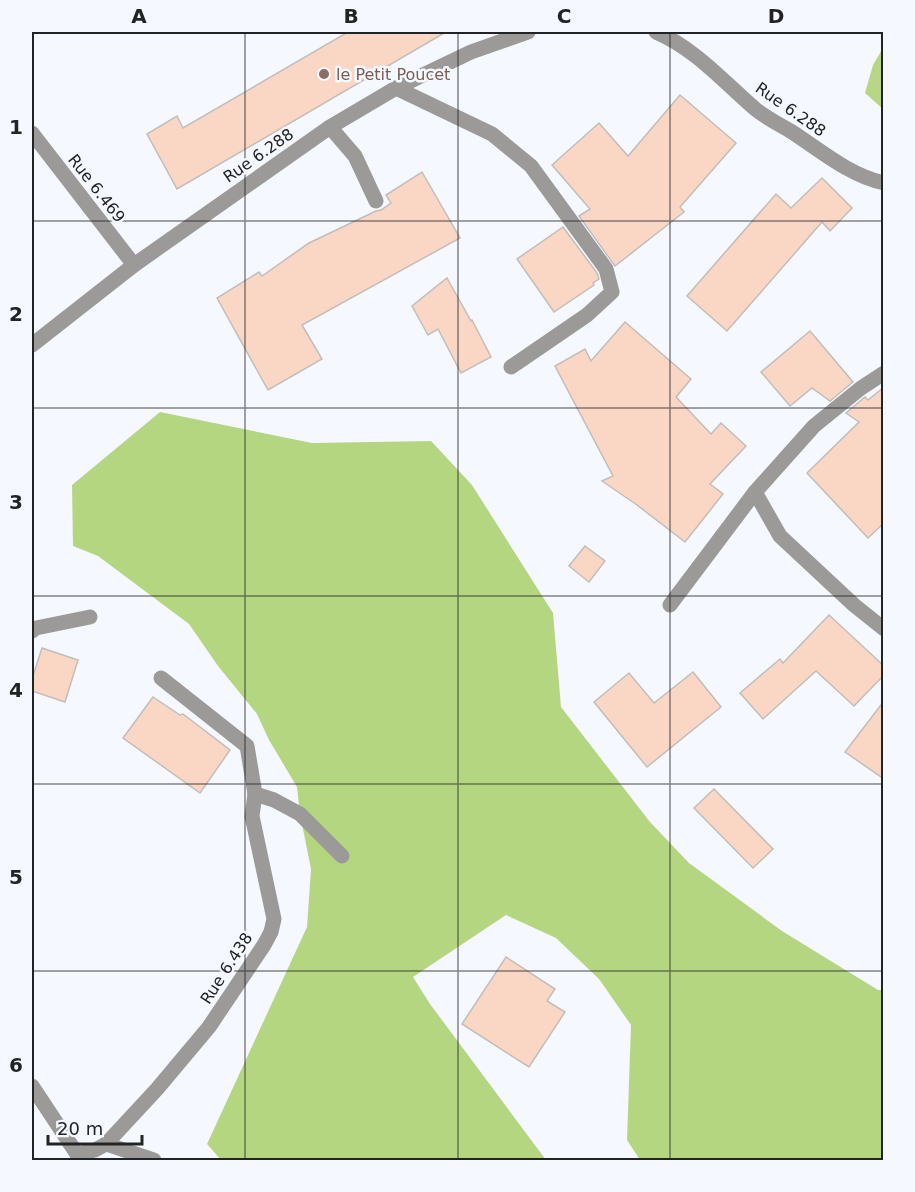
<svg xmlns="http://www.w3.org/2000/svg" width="915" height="1192" font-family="'DejaVu Sans',sans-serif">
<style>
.green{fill:#b7d686}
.forest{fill:#b5d681}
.building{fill:#fad7c5;stroke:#c3bdba;stroke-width:1.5}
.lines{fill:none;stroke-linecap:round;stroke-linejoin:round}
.minor{stroke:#9b9a98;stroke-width:15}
.tertiary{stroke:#9b9a98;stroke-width:15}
.grid{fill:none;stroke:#222325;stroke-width:1.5;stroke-opacity:0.55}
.education-dot{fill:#8d6e63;stroke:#f5f8fe;stroke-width:2}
.labels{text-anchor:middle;stroke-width:5;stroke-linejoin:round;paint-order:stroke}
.education-label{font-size:16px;fill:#785e54;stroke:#f5f8fe;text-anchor:start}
.street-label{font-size:16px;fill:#222325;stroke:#f5f8fe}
.neatline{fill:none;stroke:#222325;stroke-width:2}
.grid-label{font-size:20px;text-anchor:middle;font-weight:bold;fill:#222325}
</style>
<rect width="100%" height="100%" fill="#f5f8fe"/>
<!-- green -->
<path class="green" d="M883,48H884L883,109L865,93L873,65Z"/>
<!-- forest -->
<path class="forest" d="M160,412L312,443L431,441L472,485L553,613L561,707L650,822L689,863L782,931L878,990H883V1160H640L627,1140L631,1025L599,979L556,938L506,915L413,977L430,1004L546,1160H221L207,1144L307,927L311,869L300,814L297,787L269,740L257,714L218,666L189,624L98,556L73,546L72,485Z"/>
<!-- building -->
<g class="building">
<path d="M348,32H446L177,189L147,134L177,116L183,128Z"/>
<path d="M680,95L736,143L680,207L684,212L615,266L579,216L590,209L552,165L599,123L628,156Z"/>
<path d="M422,172L460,238L302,325L322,359L268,390L217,298L259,272L262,276L309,243L376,211L381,210L391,203L386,195Z"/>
<path d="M822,178L852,208L830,231L822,222L727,331L687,296L776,194L791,208Z"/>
<path d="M563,227L597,273L599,279L593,283L594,285L554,312L517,259Z"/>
<path d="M447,278L471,321L472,320L491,357L461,373L438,329L428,335L412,306Z"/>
<path d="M625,322L691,379L676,397L711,434L721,423L746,446L710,484L723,494L685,542L637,505L602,481L613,476L555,366L585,349L591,361Z"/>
<path d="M810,331L853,382L830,401L812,388L790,406L761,372Z"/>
<path d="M884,387V523L868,538L807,473L859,422L846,413L865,397L868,400Z"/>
<path d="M585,546L605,561L589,582L569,566Z"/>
<path d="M829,615L884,666V675L854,706L816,671L763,719L740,693L780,659L783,663Z"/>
<path d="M42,648L78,660L65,702L32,691V679Z"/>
<path d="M693,672L721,707L647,767L594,702L629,673L654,703Z"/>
<path d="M153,697L180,715L183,714L230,750L200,793L123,738Z"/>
<path d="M884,701V779L845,752Z"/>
<path d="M714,789L773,849L753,868L694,808Z"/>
<path d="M506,957L555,989L547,1001L565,1012L529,1067L462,1024Z"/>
</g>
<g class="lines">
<!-- minor -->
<g class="minor">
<path d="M396,88L492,134L531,166L606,269L612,292L587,315L511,367"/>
<path d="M330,127L355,156L376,201"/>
<path d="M32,133L134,265"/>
<path d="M755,492L780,536L854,605L884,629"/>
<path d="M670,605L755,492L814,426L861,388L884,373"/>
<path d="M32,631L36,628L90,617"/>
<path d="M255,794L274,800L300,814L342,856"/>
<path d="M106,1144L154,1160"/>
<path d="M77,1154L95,1150L106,1144L157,1089L209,1027L264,945L271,932L274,919L252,816L255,794L247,746L161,678"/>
</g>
<!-- tertiary -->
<g class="tertiary">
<path d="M656,32C694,48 723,81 753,107C764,117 779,124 792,132C820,150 850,176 884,183"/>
<path d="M32,345L134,265L330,127L396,88L471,52L528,32"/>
<path d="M32,1086L77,1154L78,1160"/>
</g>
</g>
<!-- grid -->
<path class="grid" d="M245,32V1160M458,32V1160M670,32V1160M32,221H884M32,408H884M32,596H884M32,784H884M32,971H884"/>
<!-- markers -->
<circle class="education-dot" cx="324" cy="74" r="6"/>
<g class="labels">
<!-- education labels -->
<g class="education-label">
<text x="336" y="80">le Petit Poucet</text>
</g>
<!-- street labels -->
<g class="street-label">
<text transform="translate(791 109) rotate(35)" y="6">Rue 6.288</text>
<text transform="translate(258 155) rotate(-35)" y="6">Rue 6.288</text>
<text transform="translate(97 188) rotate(52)" y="6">Rue 6.469</text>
<text transform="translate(226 968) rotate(-57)" y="6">Rue 6.438</text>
</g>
</g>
<!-- border -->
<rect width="915" height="1192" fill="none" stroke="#f5f8fe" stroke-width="66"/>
<!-- scale -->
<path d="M48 1135v9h94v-9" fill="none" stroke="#222325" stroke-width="3"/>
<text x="57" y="1135" font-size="18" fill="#222325" stroke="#f5f8fe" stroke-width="4.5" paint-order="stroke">20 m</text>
<rect x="33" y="33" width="849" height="1126" class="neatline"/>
<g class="grid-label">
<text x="139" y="23">A</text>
<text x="351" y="23">B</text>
<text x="564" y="23">C</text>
<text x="776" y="23">D</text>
<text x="16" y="134">1</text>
<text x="16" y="321">2</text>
<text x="16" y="509">3</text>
<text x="16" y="697">4</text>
<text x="16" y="884">5</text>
<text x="16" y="1072">6</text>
</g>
</svg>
